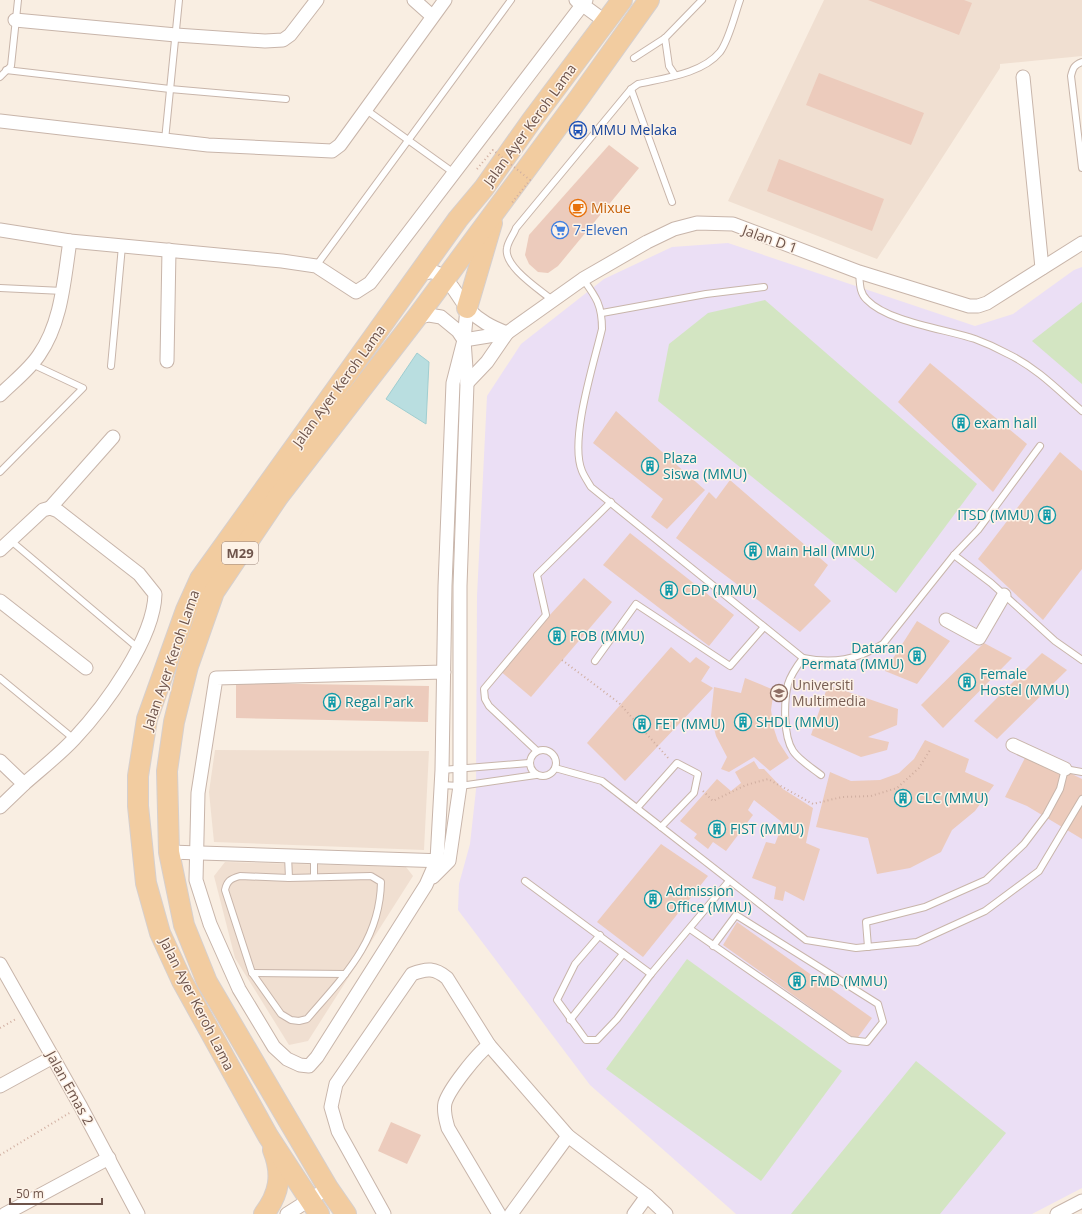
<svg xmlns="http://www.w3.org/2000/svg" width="1082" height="1214" font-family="'Open Sans',sans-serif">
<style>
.residential{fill:#f0dfd1}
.education{fill:#ebdff5}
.green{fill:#d3e5c2}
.water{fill:#b9dee0;stroke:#a0ced1}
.building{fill:#eccbbc}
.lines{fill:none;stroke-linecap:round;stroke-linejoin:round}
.service-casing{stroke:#c8b5aa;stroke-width:8}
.minor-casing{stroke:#c8b5aa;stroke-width:15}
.primary-casing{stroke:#d6cfcd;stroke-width:22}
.path{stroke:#d0aea0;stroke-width:2;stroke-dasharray:1 3;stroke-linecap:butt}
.service{stroke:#fff;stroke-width:6}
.minor{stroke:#fff;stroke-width:13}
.primary{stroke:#f2cca0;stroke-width:20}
.path-bridge{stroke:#d0aea0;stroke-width:2;stroke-dasharray:1 3;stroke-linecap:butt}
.labels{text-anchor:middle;stroke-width:3;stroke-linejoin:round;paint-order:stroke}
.shield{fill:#fdf2e7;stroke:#99837a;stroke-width:1}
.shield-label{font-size:13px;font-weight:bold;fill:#6e544b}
.street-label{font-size:14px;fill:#6e544b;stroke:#fdf2e7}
.transit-label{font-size:14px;fill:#164399;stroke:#fdf2e7;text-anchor:start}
.food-label{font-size:14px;fill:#c56008;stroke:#fdf2e7;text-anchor:start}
.shop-label{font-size:14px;fill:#366cbe;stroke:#fdf2e7;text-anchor:start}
.culture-label{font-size:14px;fill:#0d838f;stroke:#fdf2e7;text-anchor:start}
.education-label{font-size:14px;fill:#785e54;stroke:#fdf2e7;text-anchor:start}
</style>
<rect width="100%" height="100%" fill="#f9eee2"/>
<!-- residential -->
<g class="residential">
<path d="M824,0H1082V56L1000,64V68L877,259L728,201Z"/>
<path d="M215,750L429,751L424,850L214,842L209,792Z"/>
<path d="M225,862L406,867L413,876L308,1041L289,1045L235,958L214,876Z"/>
</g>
<!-- education -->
<path class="education" d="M728,243L975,326L1013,314L1074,270L1082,267V1188L1032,1214H736L590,1085L458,910L459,884L470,844L476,790L477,596L487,396L521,344L604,279L672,247Z"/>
<!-- green -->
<g class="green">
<path d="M765,300L977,484L896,593L658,401L669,344L708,313Z"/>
<path d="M1082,302V384L1032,341Z"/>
<path d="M687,959L842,1071L761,1181L606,1069Z"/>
<path d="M916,1061L1006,1133L940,1214H791Z"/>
</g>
<!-- water -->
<path class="water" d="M417,353L429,362L426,424L386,399Z"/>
<!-- building -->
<g class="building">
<path d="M868,0H964L972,3L959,35Z"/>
<path d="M819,73L924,113L911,145L806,105Z"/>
<path d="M609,145L639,168L558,266L548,273L538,272L529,264L525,255L529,235Z"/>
<path d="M779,159L884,199L872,231L767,191Z"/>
<path d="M930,363L1027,444L993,492L898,402Z"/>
<path d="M616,411L705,490L667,529L651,517L663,499L593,443Z"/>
<path d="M1060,452L1082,471V569L1043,620L978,559Z"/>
<path d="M730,480L828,565L814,585L831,601L800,632L676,538L709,492L716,499Z"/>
<path d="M630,533L734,615L709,646L603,565Z"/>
<path d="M584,578L612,602L531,697L499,670Z"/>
<path d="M917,621L950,641L917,684L885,671Z"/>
<path d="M984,643L1012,658L943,728L921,705Z"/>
<path d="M671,647L690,663L696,657L710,667L701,681L713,688L625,781L587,743Z"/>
<path d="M1042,653L1067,670L997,739L974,721Z"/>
<path d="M745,678L774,690L771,710L774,729L778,741L789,758L770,771L754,757L729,772L721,769L727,757L716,736L711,716L714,687L741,693Z"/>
<path d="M236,683L429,686L428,722L236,718Z"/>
<path d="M828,685L898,709L897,725L868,737L889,742L887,750L861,757L811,735Z"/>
<path d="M925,740L969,759L965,772L994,785L975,811L952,830L941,852L910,868L877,874L868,838L816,827L830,772L851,781L880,780L899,773L914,759Z"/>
<path d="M1028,752L1082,779V839L1027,806L1005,797Z"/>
<path d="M754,761L759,769H764L783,789L813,808L806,843L820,849L804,901L785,891L783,901L774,899L776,887L752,878L766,842L775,844L783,823L754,800L748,810L753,815L726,851L713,842L708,849L694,838L697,834L680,821L717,779L731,791L741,783L735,772Z"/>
<path d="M661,844L708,876L643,957L597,922Z"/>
<path d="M737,922L872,1018L856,1040L723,945Z"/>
<path d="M391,1122L421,1135L407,1164L378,1151Z"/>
</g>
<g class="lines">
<!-- service casing -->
<g class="service-casing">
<g id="service">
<path d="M665,38L669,66L675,75"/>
<path d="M634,58L665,38L702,0"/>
<path d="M1082,62C1074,65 1073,68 1071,76L1082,168"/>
<path d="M6,70L170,89L286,99"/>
<path d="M0,77L11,66L18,0"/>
<path d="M631,89L672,202"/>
<path d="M365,109L454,173"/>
<path d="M165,140L179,0"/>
<path d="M316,266L511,0"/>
<path d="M859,272C860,282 859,293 867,300C888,322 945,329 975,339C986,343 997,348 1008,354C1037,368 1058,390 1082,411"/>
<path d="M583,279C596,297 602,305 602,329C594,363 569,440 582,471C584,476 588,482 591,487L803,658C833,664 857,660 883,644L954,555L978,530L1040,446"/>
<path d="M0,288L63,291"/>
<path d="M552,300C539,289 503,266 507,248C508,241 514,234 516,228L631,89L638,84C664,78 702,74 720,52C729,40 735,14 740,0"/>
<path d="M602,313L706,294L764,287"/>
<path d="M111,366L122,246"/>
<path d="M0,472L83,388L32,364"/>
<path d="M10,540L138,648"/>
<path d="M954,555L991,583L1055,641L1082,660"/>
<path d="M803,658C797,666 791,674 788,684C784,701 783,736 793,751C799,760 812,768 821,775"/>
<path d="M595,661L636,604L730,666L764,627"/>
<path d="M0,678L74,739"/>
<circle cx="543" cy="763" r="13"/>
<path d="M537,751L489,706L485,699L484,689L546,615L537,575L611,502"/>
<path d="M555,768L602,781L806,940L856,948L917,942L985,911L1039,871L1082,799"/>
<path d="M442,770L529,763"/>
<path d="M441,785L460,786L536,775"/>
<path d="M637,808L677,763L698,774L694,793L661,827"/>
<path d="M288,856L289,878"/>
<path d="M314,856V877"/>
<path d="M240,876L289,878L371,876L381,882C380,942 343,977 307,1019L299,1021L291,1020L281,1014L252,973L225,890C227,881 230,879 240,876Z"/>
<path d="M525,881L651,974"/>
<path d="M690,929L850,1040L867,1042L883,1022L878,1004L736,915L713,946"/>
<path d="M600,935L575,964L557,1000L586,1040H597L617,1019L651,974L729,881"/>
<path d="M868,947L866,922L925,907L986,880L1024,844L1046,815L1060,789L1065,769L1082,772"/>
<path d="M252,973L345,974"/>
<path d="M570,1020L623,954"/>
</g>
</g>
<!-- minor casing -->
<g class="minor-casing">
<g id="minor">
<path d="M414,0L432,16"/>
<path d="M576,0L606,22"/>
<path d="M15,20L176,35L265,41L283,40L290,35L317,0"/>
<path d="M1023,77L1042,268"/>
<path d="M0,121L208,145L332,151L340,145L445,0"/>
<path d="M0,230L70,241L282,261L316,266L356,292L370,283L586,0"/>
<path d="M418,276C444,260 454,294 468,309C480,321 491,327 507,333L487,362L467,383"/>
<path d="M417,317L429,315L441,317L458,331L464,340L467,383L460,586V786L449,861L433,877"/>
<path d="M464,340L507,333L583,279L647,242L674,229L697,223L733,224L859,272L969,306H978L987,303L1082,243"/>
<path d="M167,361L169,250"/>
<path d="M0,395C13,382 29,370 39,355C62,322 64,279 70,241"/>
<path d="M50,508L113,437"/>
<path d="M0,550L43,510L50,508L58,511L139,574L155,594C154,639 105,706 74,739C59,755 41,769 24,784"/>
<path d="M0,601L86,668"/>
<path d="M946,620L979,638L1004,595"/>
<path d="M444,672L216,678L198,793L196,880L210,924L239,989L274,1047L287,1059L300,1065L309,1066L317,1057L426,885L437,860L442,770L445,586L453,383L464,340L467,308"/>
<path d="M1013,745L1065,769"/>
<path d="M0,761L24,784L0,807"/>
<path d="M169,852L445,861"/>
<path d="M0,964L81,1107L138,1214"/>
<path d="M489,1045C477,1054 449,1089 445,1103C443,1112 446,1120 448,1128L499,1214"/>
<path d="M0,1086L53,1057"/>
<path d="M5,1214L109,1158"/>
<path d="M287,1214L328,1188"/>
<path d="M384,1214L338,1131L331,1107L336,1084L412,974C427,968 435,968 447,978L489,1045L568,1136L647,1196L666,1214"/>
<path d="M511,1214L568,1136"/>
<path d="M634,1214L647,1196"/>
<path d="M1057,1214L1082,1201"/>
</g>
</g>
<!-- primary casing -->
<g class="primary-casing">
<g id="primary">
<path d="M467,308L492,223"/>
<path d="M264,1214C279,1194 283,1175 273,1150"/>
<path d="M319,1214L268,1136L182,981L160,933L146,883L138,806V776L147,719L186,610L200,579L458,219L484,188L532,120L622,0"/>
<path d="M346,1214L328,1188L207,982L184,925L169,852L167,771L174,722L188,666L214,592L278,497L417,317L579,98L649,0"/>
</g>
</g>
<!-- path -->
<g class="path">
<path d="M562,660L619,703L669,759"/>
<path d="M703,791L713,801L746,785L768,779L813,804L842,797L871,796L897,788L919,768L930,750"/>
<path d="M0,1028L16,1019"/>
<path d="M0,1155L71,1112"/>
</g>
<!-- service -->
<use href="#service" class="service"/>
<!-- minor -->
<use href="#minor" class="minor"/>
<!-- primary -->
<use href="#primary" class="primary"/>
<!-- path-bridge -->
<path class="path-bridge" d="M477,169L493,150L530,180L511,204"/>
</g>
<!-- icons -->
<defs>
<g id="bus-ring" transform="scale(0.9)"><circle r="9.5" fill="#fdf2e7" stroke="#1a4fb4" stroke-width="1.5"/><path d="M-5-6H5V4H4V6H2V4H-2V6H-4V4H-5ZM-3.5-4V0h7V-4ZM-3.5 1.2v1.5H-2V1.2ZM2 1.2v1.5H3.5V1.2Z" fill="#1a4fb4"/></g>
<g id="cafe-ring" transform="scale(0.9)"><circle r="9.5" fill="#fdf2e7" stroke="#e8710a" stroke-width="1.5"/><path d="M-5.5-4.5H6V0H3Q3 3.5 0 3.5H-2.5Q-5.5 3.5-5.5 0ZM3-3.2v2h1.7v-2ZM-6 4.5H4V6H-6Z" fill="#e8710a"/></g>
<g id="supermarket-ring" transform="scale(0.9)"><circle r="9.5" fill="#fdf2e7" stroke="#3f7fe0" stroke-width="1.5"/><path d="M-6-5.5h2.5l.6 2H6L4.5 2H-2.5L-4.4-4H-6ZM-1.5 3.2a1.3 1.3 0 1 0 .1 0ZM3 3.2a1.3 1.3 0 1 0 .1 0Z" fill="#3f7fe0"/></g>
<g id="building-ring" transform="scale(0.9)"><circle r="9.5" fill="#fdf2e7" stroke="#0f9aa8" stroke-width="1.5"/><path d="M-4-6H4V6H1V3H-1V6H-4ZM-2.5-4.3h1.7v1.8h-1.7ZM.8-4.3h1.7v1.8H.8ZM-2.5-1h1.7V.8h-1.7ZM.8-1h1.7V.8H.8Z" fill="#0f9aa8"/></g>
<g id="university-ring" transform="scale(0.9)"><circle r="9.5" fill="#fdf2e7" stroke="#8d6e63" stroke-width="1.5"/><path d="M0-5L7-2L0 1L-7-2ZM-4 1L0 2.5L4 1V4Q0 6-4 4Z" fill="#8d6e63"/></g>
</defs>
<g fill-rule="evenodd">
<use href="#bus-ring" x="578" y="130"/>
<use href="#cafe-ring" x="578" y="208"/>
<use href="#supermarket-ring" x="560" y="230"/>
<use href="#building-ring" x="961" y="423"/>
<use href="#building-ring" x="650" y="466"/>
<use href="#building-ring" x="1047" y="515"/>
<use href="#building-ring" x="753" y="551"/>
<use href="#building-ring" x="669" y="590"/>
<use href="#building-ring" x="557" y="636"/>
<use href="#building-ring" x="917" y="656"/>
<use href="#building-ring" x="967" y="682"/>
<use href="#university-ring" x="779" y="693"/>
<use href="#building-ring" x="332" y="702"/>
<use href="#building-ring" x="743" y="722"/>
<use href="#building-ring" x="642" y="724"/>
<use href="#building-ring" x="903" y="798"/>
<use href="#building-ring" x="717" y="829"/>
<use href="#building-ring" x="653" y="899"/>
<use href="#building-ring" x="797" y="981"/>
</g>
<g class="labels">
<!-- shield labels -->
<rect class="shield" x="222" y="542" width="36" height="22" rx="3"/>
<g class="shield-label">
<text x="240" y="558">M29</text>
</g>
<!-- street labels -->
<g class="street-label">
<text transform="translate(530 125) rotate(-54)" y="5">Jalan Ayer Keroh Lama</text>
<text transform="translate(770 239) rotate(20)" y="5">Jalan D 1</text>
<text transform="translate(339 386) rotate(-54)" y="5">Jalan Ayer Keroh Lama</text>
<text transform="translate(171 660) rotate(-71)" y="5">Jalan Ayer Keroh Lama</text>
<text transform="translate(197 1004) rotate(63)" y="5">Jalan Ayer Keroh Lama</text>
<text transform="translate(70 1088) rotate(61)" y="5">Jalan Emas 2</text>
</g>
<!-- transit labels -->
<g class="transit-label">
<text x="591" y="135">MMU Melaka</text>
</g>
<!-- food labels -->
<g class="food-label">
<text x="591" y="213">Mixue</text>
</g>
<!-- shop labels -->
<g class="shop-label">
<text x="573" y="235">7-Eleven</text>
</g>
<!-- culture labels -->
<g class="culture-label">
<text x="974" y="428">exam hall</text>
<text x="663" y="463">Plaza<tspan x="663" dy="16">Siswa (MMU)</tspan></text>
<text x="1034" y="520" text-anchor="end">ITSD (MMU)</text>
<text x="766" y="556">Main Hall (MMU)</text>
<text x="682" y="595">CDP (MMU)</text>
<text x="570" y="641">FOB (MMU)</text>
<text x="904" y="653" text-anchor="end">Dataran<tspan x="904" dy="16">Permata (MMU)</tspan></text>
<text x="980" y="679">Female<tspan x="980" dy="16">Hostel (MMU)</tspan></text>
<text x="345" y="707">Regal Park</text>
<text x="756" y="727">SHDL (MMU)</text>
<text x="655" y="729">FET (MMU)</text>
<text x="916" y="803">CLC (MMU)</text>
<text x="730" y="834">FIST (MMU)</text>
<text x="666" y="896">Admission<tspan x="666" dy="16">Office (MMU)</tspan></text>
<text x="810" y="986">FMD (MMU)</text>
</g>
<!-- education labels -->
<g class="education-label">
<text x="792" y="690">Universiti<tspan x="792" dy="16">Multimedia</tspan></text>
</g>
</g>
<!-- scale -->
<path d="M10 1198v6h92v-6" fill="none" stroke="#6e544b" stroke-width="2"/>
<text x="16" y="1198" font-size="12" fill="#6e544b" stroke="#fdf2e7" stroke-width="3" paint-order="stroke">50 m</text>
</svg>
